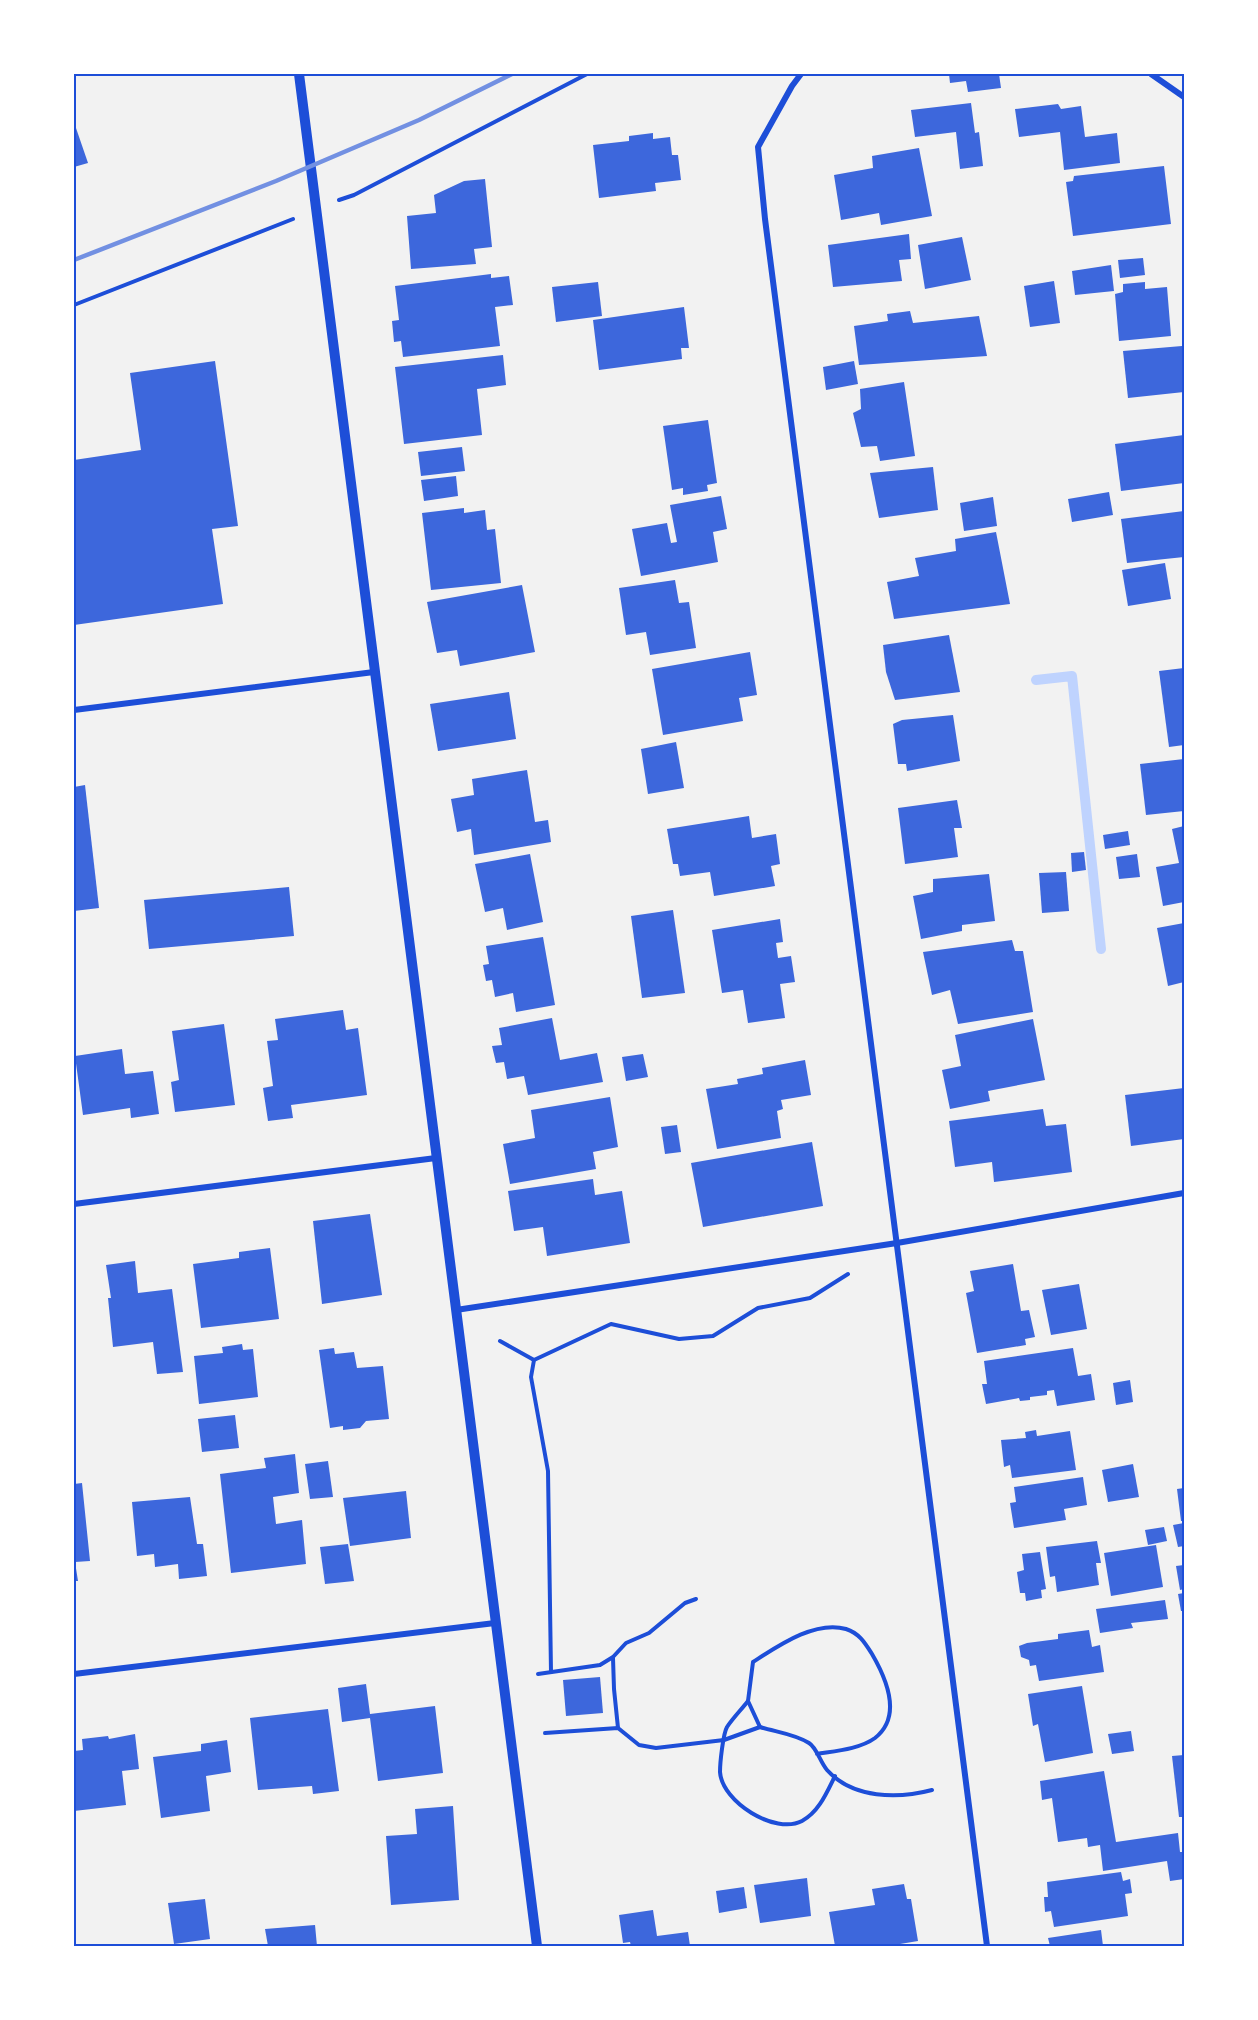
<svg xmlns="http://www.w3.org/2000/svg" width="1258" height="2020" font-family="'Titillium Web',sans-serif">
<style>
.lines{fill:none;stroke-linecap:round;stroke-linejoin:round}
.stream{stroke:#bfd3fe;stroke-width:10}
.building{fill:#3d67dc}
.path{stroke:#1d4ed8;stroke-width:4}
.minor{stroke:#1d4ed8;stroke-width:6}
.tertiary{stroke:#1d4ed8;stroke-width:10}
.rail{stroke:#7290e2;stroke-width:4.5}
.neatline{fill:none;stroke:#1d4ed8;stroke-width:2}
</style>
<rect width="100%" height="100%" fill="#f2f2f2"/>
<g class="lines">
<!-- stream -->
<path class="stream" d="M1036,680L1072,676L1101,949"/>
</g>
<!-- building -->
<g class="building">
<path d="M949,74H999L1001,88L968,92L966,81L950,83Z"/>
<path d="M971,103L975,133L979,132L983,166L960,169L956,132L915,137L911,110Z"/>
<path d="M1058,104L1061,109L1081,106L1085,137L1117,133L1120,163L1064,170L1060,132L1019,137L1015,109Z"/>
<path d="M74,128H76L88,163L74,167Z"/>
<path d="M653,133V139L670,137L672,155H678L681,180L655,183L656,191L599,198L593,145L629,141V136Z"/>
<path d="M919,148L932,216L881,225L879,213L841,220L834,175L873,168L872,156Z"/>
<path d="M1164,166L1171,224L1073,236L1066,182L1073,181L1074,176Z"/>
<path d="M485,179L492,247L474,249L476,264L411,269L407,216L436,213L434,195L464,181Z"/>
<path d="M909,234L911,259L899,260L902,281L833,287L828,245Z"/>
<path d="M962,237L971,280L925,289L918,245Z"/>
<path d="M1143,258L1145,275L1120,278L1118,260Z"/>
<path d="M1111,265L1114,291L1075,295L1072,271Z"/>
<path d="M491,274V278L509,276L513,305L495,307L500,346L403,357L401,341L394,342L392,321L399,320L395,286Z"/>
<path d="M1054,281L1060,323L1030,327L1024,286Z"/>
<path d="M598,282L602,316L556,322L552,287Z"/>
<path d="M1145,282V289L1167,287L1171,336L1119,341L1115,294L1123,292V284Z"/>
<path d="M684,307L689,348H681L682,359L599,370L593,320Z"/>
<path d="M910,311L913,323L979,316L987,356L859,365L854,326L888,321L887,314Z"/>
<path d="M1182,346L1184,392L1128,398L1123,351Z"/>
<path d="M503,355L506,385L477,389L482,435L404,444L395,367Z"/>
<path d="M215,361L238,526L212,529L223,604L74,625V460L141,450L130,373Z"/>
<path d="M854,361L858,384L826,390L823,367Z"/>
<path d="M904,382L915,456L880,461L877,446L861,447L853,413L861,409L860,389Z"/>
<path d="M708,420L717,483L707,485L708,491L683,495V488L672,490L663,426Z"/>
<path d="M1184,435V483L1121,491L1115,444Z"/>
<path d="M462,447L465,471L421,476L418,452Z"/>
<path d="M933,467L938,510L879,518L870,473Z"/>
<path d="M456,476L458,496L424,501L421,480Z"/>
<path d="M1109,492L1113,515L1072,522L1068,499Z"/>
<path d="M721,496L727,529L713,532L718,562L641,576L632,529L667,523L671,543L677,542L670,505Z"/>
<path d="M993,497L997,526L964,531L960,503Z"/>
<path d="M464,508V513L485,510L487,530L495,529L501,583L431,590L422,513Z"/>
<path d="M1184,511V557L1127,563L1121,519Z"/>
<path d="M996,532L1010,604L894,619L887,582L919,576L915,558L956,551L955,539Z"/>
<path d="M1165,563L1171,599L1128,606L1122,570Z"/>
<path d="M675,580L679,603L689,602L696,648L650,655L646,632L626,635L619,588Z"/>
<path d="M522,585L535,652L460,666L457,650L437,653L427,602Z"/>
<path d="M949,635L960,692L895,700L886,672L883,645Z"/>
<path d="M750,652L757,695L739,698L743,721L663,735L652,669Z"/>
<path d="M1184,668V745L1169,747L1159,671Z"/>
<path d="M509,692L516,739L438,751L430,704Z"/>
<path d="M953,715L960,761L907,771L906,764H898L893,724L902,720Z"/>
<path d="M676,742L684,788L648,794L641,749Z"/>
<path d="M1184,759V811L1146,815L1140,764Z"/>
<path d="M527,770L535,822L548,820L551,842L474,855L471,829L457,832L451,799L474,795L472,779Z"/>
<path d="M85,785L99,908L74,911V787Z"/>
<path d="M957,800L962,828H954L958,857L905,864L898,808Z"/>
<path d="M749,816L752,838L776,834L780,864L771,866L775,886L714,896L710,872L680,876L678,864H673L667,829Z"/>
<path d="M1184,826V902L1163,906L1156,867L1179,863L1172,829Z"/>
<path d="M1128,831L1130,845L1105,849L1103,835Z"/>
<path d="M1084,852L1086,870L1072,872L1071,853Z"/>
<path d="M530,854L543,922L507,930L503,908L485,912L475,864Z"/>
<path d="M1137,854L1140,877L1119,879L1116,857Z"/>
<path d="M1066,872L1069,911L1042,913L1039,873Z"/>
<path d="M989,874L995,921L962,925V931L921,939L913,896L933,892V879Z"/>
<path d="M289,887L294,936L149,949L144,900Z"/>
<path d="M673,910L685,993L642,998L631,916Z"/>
<path d="M780,919L783,942L776,943L778,958L791,956L795,982L780,984L785,1018L748,1023L743,990L722,993L712,930Z"/>
<path d="M1184,923V982L1168,986L1157,928Z"/>
<path d="M543,937L555,1005L516,1012L513,993L495,997L492,980L486,981L483,965L489,964L486,946Z"/>
<path d="M1012,940L1015,951H1023L1033,1012L958,1024L950,990L932,995L923,952Z"/>
<path d="M343,1010L346,1030L358,1028L367,1095L291,1105L293,1118L268,1121L263,1088L273,1086L267,1041L278,1040L275,1019Z"/>
<path d="M552,1018L560,1060L597,1053L603,1082L528,1095L524,1076L507,1079L504,1062L496,1063L492,1046L502,1045L499,1028Z"/>
<path d="M1033,1019L1045,1080L988,1091L990,1101L950,1109L942,1070L961,1066L955,1035Z"/>
<path d="M224,1024L235,1105L175,1112L171,1082L179,1080L172,1031Z"/>
<path d="M122,1049L125,1074L153,1071L159,1114L131,1118L130,1108L83,1115L75,1056Z"/>
<path d="M643,1054L648,1077L626,1081L622,1057Z"/>
<path d="M805,1060L811,1095L781,1100L783,1109L777,1111L781,1138L717,1149L706,1089L738,1084L737,1079L763,1074L762,1068Z"/>
<path d="M1184,1088V1139L1131,1146L1125,1095Z"/>
<path d="M610,1097L618,1147L593,1152L596,1169L510,1184L503,1144L535,1138L531,1110Z"/>
<path d="M1043,1109L1046,1126L1066,1124L1072,1172L994,1182L992,1162L955,1167L949,1121Z"/>
<path d="M677,1125L681,1152L665,1154L661,1127Z"/>
<path d="M812,1142L823,1206L703,1227L691,1163Z"/>
<path d="M593,1179L595,1195L622,1191L630,1243L547,1256L543,1227L514,1231L508,1191Z"/>
<path d="M370,1214L382,1295L322,1304L313,1221Z"/>
<path d="M270,1248L279,1319L201,1328L193,1264L239,1258V1252Z"/>
<path d="M135,1261L138,1293L172,1289L183,1372L157,1374L153,1342L113,1347L108,1298H111L106,1265Z"/>
<path d="M1013,1264L1021,1311L1029,1310L1035,1337L1025,1339L1026,1345L977,1353L966,1293L974,1291L970,1271Z"/>
<path d="M1079,1284L1087,1329L1051,1335L1042,1290Z"/>
<path d="M242,1344L243,1350L253,1349L258,1397L199,1404L194,1356L223,1353L222,1347Z"/>
<path d="M334,1348L335,1354L354,1352L357,1368L383,1366L389,1419L366,1421L360,1428L343,1430V1426L330,1428L319,1350Z"/>
<path d="M1073,1348L1078,1376L1091,1374L1095,1400L1057,1406L1054,1390L1047,1391V1395L1030,1397V1400L1020,1401L1019,1398L986,1404L982,1384H987L984,1361Z"/>
<path d="M1130,1380L1133,1402L1116,1405L1113,1383Z"/>
<path d="M235,1415L239,1448L202,1452L198,1419Z"/>
<path d="M1036,1430L1037,1436L1070,1431L1076,1470L1012,1478L1010,1465L1004,1467L1001,1440L1026,1438L1025,1432Z"/>
<path d="M295,1454L299,1493L273,1497L276,1524L302,1520L306,1564L231,1573L220,1474L266,1468L264,1458Z"/>
<path d="M328,1461L333,1497L310,1499L305,1464Z"/>
<path d="M1133,1464L1139,1497L1108,1502L1102,1470Z"/>
<path d="M1083,1477L1087,1505L1064,1509L1066,1520L1014,1528L1010,1503L1016,1502L1014,1487Z"/>
<path d="M82,1483L90,1561L75,1562L78,1581H74V1484Z"/>
<path d="M1184,1488V1521H1181L1177,1489Z"/>
<path d="M406,1491L411,1538L350,1546L343,1498Z"/>
<path d="M190,1497L197,1544H203L207,1576L179,1579L178,1564L155,1567L154,1554L137,1556L132,1502Z"/>
<path d="M1184,1523V1546L1178,1547L1173,1525Z"/>
<path d="M1164,1527L1167,1541L1148,1545L1145,1530Z"/>
<path d="M1097,1541L1101,1563H1096L1099,1585L1057,1592L1055,1576L1050,1577L1046,1547Z"/>
<path d="M348,1544L354,1581L325,1584L320,1547Z"/>
<path d="M1156,1545L1163,1587L1111,1596L1104,1553Z"/>
<path d="M1040,1552L1046,1589L1041,1590L1042,1598L1026,1601L1025,1593H1020L1017,1572L1024,1570L1022,1554Z"/>
<path d="M1184,1565V1589L1180,1590L1176,1566Z"/>
<path d="M1184,1593V1611H1181L1178,1594Z"/>
<path d="M1165,1600L1168,1619L1131,1623L1133,1628L1100,1633L1096,1609Z"/>
<path d="M1089,1630L1092,1647L1100,1645L1104,1672L1039,1681L1036,1665L1030,1666L1029,1660L1021,1657L1019,1646L1027,1643L1058,1639V1634Z"/>
<path d="M600,1677L603,1713L566,1716L563,1680Z"/>
<path d="M366,1684L370,1714L435,1706L443,1773L378,1781L370,1718L342,1722L338,1688Z"/>
<path d="M1082,1686L1093,1753L1045,1762L1038,1724L1033,1726L1028,1694Z"/>
<path d="M328,1709L339,1791L313,1794L312,1786L258,1790L250,1718Z"/>
<path d="M1131,1731L1134,1751L1112,1754L1108,1734Z"/>
<path d="M135,1734L139,1769L122,1771L126,1805L74,1811V1751L83,1750L82,1739L108,1736L109,1739Z"/>
<path d="M227,1740L231,1772L206,1776L210,1811L161,1818L153,1757L201,1751V1744Z"/>
<path d="M1184,1755V1817H1179L1172,1756Z"/>
<path d="M1104,1771L1116,1842L1178,1833L1180,1852H1184V1879L1170,1881L1167,1861L1103,1871L1100,1845L1088,1847L1087,1838L1058,1842L1052,1798L1042,1800L1040,1781Z"/>
<path d="M453,1806L459,1900L391,1905L386,1836L417,1834L415,1809Z"/>
<path d="M1121,1872L1123,1881L1130,1879L1132,1893L1125,1894L1128,1916L1054,1927L1051,1911L1045,1912L1044,1897H1048L1047,1882Z"/>
<path d="M807,1878L811,1916L760,1923L754,1885Z"/>
<path d="M904,1884L907,1899H911L918,1941L888,1946H835L829,1912L875,1905L872,1889Z"/>
<path d="M744,1887L747,1908L719,1913L716,1891Z"/>
<path d="M205,1899L210,1939L174,1944L168,1903Z"/>
<path d="M653,1910L657,1936L688,1932L690,1946H631L630,1942L623,1943L619,1915Z"/>
<path d="M315,1925L317,1946H268L265,1929Z"/>
<path d="M1101,1930L1103,1946H1050L1048,1938Z"/>
</g>
<g class="lines">
<!-- path -->
<g class="path">
<path d="M339,200L354,195L587,74"/>
<path d="M74,305L293,219"/>
<path d="M500,1341L534,1360"/>
<path d="M613,1658L614,1689L618,1728"/>
<path d="M551,1672L548,1471L531,1377L534,1360L611,1324L679,1339L713,1336L758,1308L810,1298L848,1274"/>
<path d="M538,1674L600,1665L613,1657L626,1643L649,1633L685,1603L696,1599"/>
<path d="M748,1701C741,1710 733,1718 727,1727C723,1734 720,1763 720,1772C722,1802 775,1835 802,1821C819,1812 827,1792 835,1776"/>
<path d="M545,1733L618,1728L639,1745L656,1748L724,1740L760,1727"/>
<path d="M817,1754C835,1751 860,1749 875,1738C903,1716 886,1678 872,1654C865,1643 859,1633 846,1629C815,1620 778,1646 753,1662L748,1701L760,1727C776,1732 795,1734 809,1743C817,1748 820,1762 827,1770C853,1799 898,1799 932,1790"/>
</g>
<!-- minor -->
<g class="minor">
<path d="M801,74L792,86L758,147L765,219L987,1946"/>
<path d="M1151,74L1184,97"/>
<path d="M74,710L374,672"/>
<path d="M74,1204L436,1158"/>
<path d="M456,1310L897,1243L1184,1193"/>
<path d="M74,1674L495,1623"/>
</g>
<!-- tertiary -->
<path class="tertiary" d="M299,74L537,1946"/>
<!-- rail -->
<path class="rail" d="M74,260L276,181L419,120L512,74"/>
</g>
<!-- border -->
<rect width="1258" height="2020" fill="none" stroke="#ffffff" stroke-width="150"/>
<rect x="75" y="75" width="1108" height="1870" class="neatline"/>
</svg>
